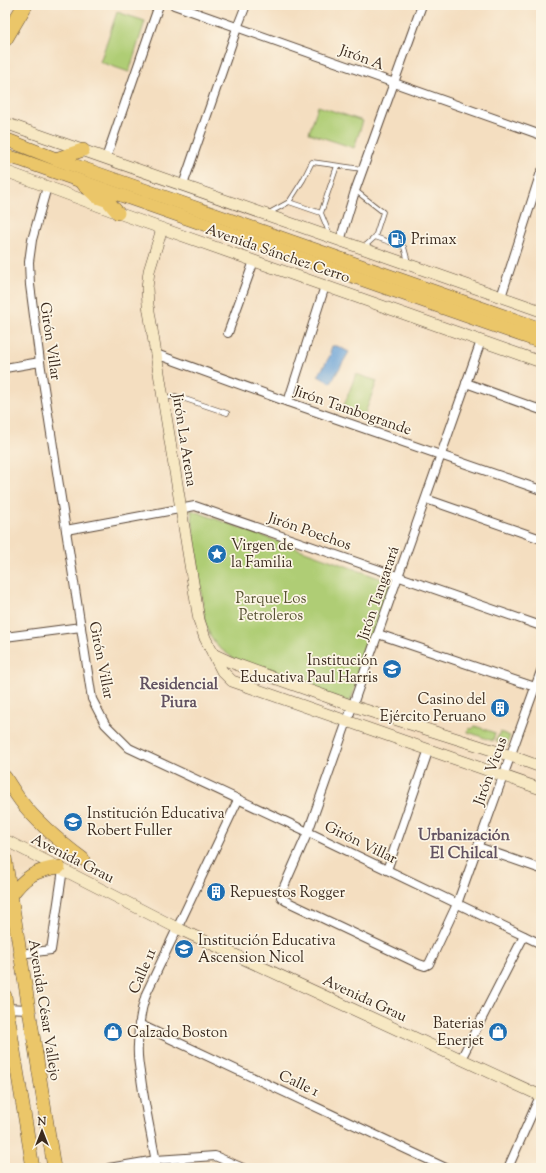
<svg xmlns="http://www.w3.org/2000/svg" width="546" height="1173" font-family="'Sorts Mill Goudy',serif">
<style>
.green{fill:#afcd74;stroke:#757c49}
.water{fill:#68a1d7;stroke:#52667a}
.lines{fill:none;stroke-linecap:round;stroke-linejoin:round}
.lane-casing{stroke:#574536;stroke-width:5.5}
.street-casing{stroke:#574536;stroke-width:10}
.secondary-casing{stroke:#574536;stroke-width:12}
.primary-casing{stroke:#574536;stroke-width:14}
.highway-casing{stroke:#574536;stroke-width:16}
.lane{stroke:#fff;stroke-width:4}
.street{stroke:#fff;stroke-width:8}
.secondary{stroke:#f7e8c3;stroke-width:11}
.primary{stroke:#ebc669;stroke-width:13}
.highway{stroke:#ebc669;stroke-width:15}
.labels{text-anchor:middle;stroke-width:3.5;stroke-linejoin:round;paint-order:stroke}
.street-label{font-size:15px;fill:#3b2a1e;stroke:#fcf5e5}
.poi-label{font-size:15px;fill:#3b2a1e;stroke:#fcf5e5;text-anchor:start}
.park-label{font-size:15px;fill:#585334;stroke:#fcf5e5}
.neighbourhood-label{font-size:16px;font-weight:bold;fill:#625261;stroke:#fcf5e5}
</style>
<rect width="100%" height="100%" fill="#fcf5e5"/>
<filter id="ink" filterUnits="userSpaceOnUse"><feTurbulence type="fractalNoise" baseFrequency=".025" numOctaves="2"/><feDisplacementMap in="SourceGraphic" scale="8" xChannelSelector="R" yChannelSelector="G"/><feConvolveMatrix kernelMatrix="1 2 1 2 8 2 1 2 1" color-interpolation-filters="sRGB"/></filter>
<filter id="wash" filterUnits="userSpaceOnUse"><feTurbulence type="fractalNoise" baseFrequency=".012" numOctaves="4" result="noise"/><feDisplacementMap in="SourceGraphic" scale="16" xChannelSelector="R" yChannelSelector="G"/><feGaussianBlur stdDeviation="0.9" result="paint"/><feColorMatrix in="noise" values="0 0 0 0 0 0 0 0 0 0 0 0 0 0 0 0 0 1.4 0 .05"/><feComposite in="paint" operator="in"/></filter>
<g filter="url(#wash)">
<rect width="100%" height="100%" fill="#f4dec0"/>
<!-- green -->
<g class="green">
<path d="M117,12L145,21L129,72L100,62Z"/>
<path d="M318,106L363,121L354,148L309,133Z"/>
<path d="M356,374L377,381L364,416L343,408Z"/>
<path d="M191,510L393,583L350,702L241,664L218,647L210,635L205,623Z"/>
<path d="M475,726L495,733L493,741L468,732L469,728L472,729Z"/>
<path d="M500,732L510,736L506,746L496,741Z"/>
</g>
<!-- water -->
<path class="water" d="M332,346H337L349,352L331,383L318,376L331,354L330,352Z"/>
</g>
<g filter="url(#ink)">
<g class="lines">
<!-- lane casing -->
<g class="lane-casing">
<g id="lane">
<path d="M356,191L383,212L375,237"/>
<path d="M289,202L303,180L312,162L362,169"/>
<path d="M269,213L289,202L321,213L330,235"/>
<path d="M321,213L337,166"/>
<path d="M364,247L375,237L404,247L408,262"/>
<path d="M165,398L176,396L227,413"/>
</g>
</g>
<!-- street casing -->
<g class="street-casing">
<g id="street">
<path d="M174,5L541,135"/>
<path d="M106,158L159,5"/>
<path d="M183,185L237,28L246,5"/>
<path d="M47,187L32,240L29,262L30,285L40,362L92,699L105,724L129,748L308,832L541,944"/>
<path d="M340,241L355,191L422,5"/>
<path d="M501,297L541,172"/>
<path d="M228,333L254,261"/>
<path d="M481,341L308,832L282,891L281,897L286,901L419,964L425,966L429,964L457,904L541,671"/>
<path d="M156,354L288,402L541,490"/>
<path d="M5,368L40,362"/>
<path d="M466,383L541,410"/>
<path d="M288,402L325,286"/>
<path d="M426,499L541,539"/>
<path d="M66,530L195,506L541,626"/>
<path d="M378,634L541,689"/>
<path d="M5,637L81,627"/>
<path d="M478,847L541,869"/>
<path d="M387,870L429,749"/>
<path d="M20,954L51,950L63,869"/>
<path d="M5,1008L29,1009"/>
<path d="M139,1024L446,1168"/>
<path d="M461,1059L524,936"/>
<path d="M109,1168L156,1160L215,1156L243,1168"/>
<path d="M157,1168C152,1138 145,1108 141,1078C139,1067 137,1056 138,1045C138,1027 141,1010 146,994L238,800"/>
<path d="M508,1168L540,1096"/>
</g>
</g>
<!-- secondary casing -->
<g class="secondary-casing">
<g id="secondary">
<path d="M5,123L541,311"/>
<path d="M5,171L118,213L541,362"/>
<path d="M162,229L149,271L147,288L148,305L199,620L205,638L222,671L232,681L541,789"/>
<path d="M213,654L230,662L353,706L511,756L541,767"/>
<path d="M5,840L177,928L541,1096"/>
</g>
</g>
<!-- primary casing -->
<g class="primary-casing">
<g id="primary">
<path d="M5,139L56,159L541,329"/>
<path d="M5,156L21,160L46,169L541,342"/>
<path d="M56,159L83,150"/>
<path d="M84,185L97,197L108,201L118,213"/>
<path d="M5,777C10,785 15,793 20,800C38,824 60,842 83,859"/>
<path d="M5,857L54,1168"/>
<path d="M11,896C24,877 36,870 59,867"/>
<path d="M5,996L33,1168"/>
</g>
</g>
<!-- highway casing -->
<g class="highway-casing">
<path id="highway" d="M5,39L25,5"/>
</g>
<!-- lane -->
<use href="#lane" class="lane"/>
<!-- street -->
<use href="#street" class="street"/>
<!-- secondary -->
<use href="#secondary" class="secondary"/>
<!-- primary -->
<use href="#primary" class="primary"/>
<!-- highway -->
<use href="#highway" class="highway"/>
</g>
</g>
<!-- icons -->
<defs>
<g id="fuel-disc" transform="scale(1)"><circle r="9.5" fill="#1f6fb2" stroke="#fcf5e5"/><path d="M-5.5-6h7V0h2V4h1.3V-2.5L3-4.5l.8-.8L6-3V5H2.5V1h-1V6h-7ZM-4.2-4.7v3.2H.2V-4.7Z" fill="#fff"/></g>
<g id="sight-disc" transform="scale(1)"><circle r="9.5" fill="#1f6fb2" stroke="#fcf5e5"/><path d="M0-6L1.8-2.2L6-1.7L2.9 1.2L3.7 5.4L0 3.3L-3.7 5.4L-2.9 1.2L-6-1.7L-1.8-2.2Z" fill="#fff"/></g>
<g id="school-disc" transform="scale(1)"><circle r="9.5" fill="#1f6fb2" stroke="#fcf5e5"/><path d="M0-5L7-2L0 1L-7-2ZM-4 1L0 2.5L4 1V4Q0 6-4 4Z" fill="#fff"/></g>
<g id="building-disc" transform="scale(1)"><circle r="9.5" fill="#1f6fb2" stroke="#fcf5e5"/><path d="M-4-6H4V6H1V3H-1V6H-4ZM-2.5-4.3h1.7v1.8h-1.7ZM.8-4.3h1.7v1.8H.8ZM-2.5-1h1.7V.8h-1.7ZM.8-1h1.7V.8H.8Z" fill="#fff"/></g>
<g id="shop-disc" transform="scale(1)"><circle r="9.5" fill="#1f6fb2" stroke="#fcf5e5"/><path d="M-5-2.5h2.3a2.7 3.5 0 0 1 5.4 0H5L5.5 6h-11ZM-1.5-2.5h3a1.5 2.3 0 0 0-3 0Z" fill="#fff"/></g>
</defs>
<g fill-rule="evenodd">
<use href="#fuel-disc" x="397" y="239"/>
<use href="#sight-disc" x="217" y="554"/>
<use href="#school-disc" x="392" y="669"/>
<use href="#building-disc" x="500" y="708"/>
<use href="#school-disc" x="73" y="822"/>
<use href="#building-disc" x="216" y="892"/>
<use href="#school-disc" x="184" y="949"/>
<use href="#shop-disc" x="113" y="1032"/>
<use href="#shop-disc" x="498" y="1032"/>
</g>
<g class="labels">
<!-- street labels -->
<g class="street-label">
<text transform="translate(362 57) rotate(20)" y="5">Jirón A</text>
<text transform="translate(278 253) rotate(19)" y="5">Avenida Sánchez Cerro</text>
<text transform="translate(51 341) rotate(82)" y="5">Girón Villar</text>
<text transform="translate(353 410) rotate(19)" y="5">Jirón Tambogrande</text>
<text transform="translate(185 440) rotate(81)" y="5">Jirón La Arena</text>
<text transform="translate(310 531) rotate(19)" y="5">Jirón Poechos</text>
<text transform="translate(378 593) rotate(-71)" y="5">Jirón Tangarará</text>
<text transform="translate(102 660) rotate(79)" y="5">Girón Villar</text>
<text transform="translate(490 771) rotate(-70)" y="5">Jirón Vicus</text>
<text transform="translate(361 842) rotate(26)" y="5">Girón Villar</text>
<text transform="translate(73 858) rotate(27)" y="5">Avenida Grau</text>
<text transform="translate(142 971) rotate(-67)" y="5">Calle 11</text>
<text transform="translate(365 998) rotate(25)" y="5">Avenida Grau</text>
<text transform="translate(45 1010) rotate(81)" y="5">Avenida César Vallejo</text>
<text transform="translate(299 1083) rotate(25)" y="5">Calle 1</text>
</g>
<!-- poi labels -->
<g class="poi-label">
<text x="411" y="244">Primax</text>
<text x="231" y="550">Virgen de<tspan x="231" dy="17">la Familia</tspan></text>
<text x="378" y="665" text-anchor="end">Institución<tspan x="378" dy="17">Educativa Paul Harris</tspan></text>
<text x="486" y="704" text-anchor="end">Casino del<tspan x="486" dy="17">Ejército Peruano</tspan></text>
<text x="87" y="818">Institución Educativa<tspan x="87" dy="17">Robert Fuller</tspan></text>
<text x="230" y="897">Repuestos Rogger</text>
<text x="198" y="945">Institución Educativa<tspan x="198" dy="17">Ascension Nicol</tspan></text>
<text x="484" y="1028" text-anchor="end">Baterias<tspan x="484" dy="17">Enerjet</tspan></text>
<text x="127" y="1037">Calzado Boston</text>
</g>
<!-- park labels -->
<g class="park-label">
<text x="271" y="603">Parque Los<tspan x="271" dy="17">Petroleros</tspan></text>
</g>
<!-- neighbourhood labels -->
<g class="neighbourhood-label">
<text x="179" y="689">Residencial<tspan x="179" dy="18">Piura</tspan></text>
<text x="464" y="840">Urbanización<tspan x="464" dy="18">El Chilcal</tspan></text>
</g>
</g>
<!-- margin -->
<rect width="546" height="1173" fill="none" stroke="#fcf5e5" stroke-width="20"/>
<!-- north arrow -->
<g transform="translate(42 1131)" stroke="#fcf5e5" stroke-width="3" paint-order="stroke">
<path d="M0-3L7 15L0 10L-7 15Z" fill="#3b2a1e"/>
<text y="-6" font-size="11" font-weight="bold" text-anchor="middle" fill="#3b2a1e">N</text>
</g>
</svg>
